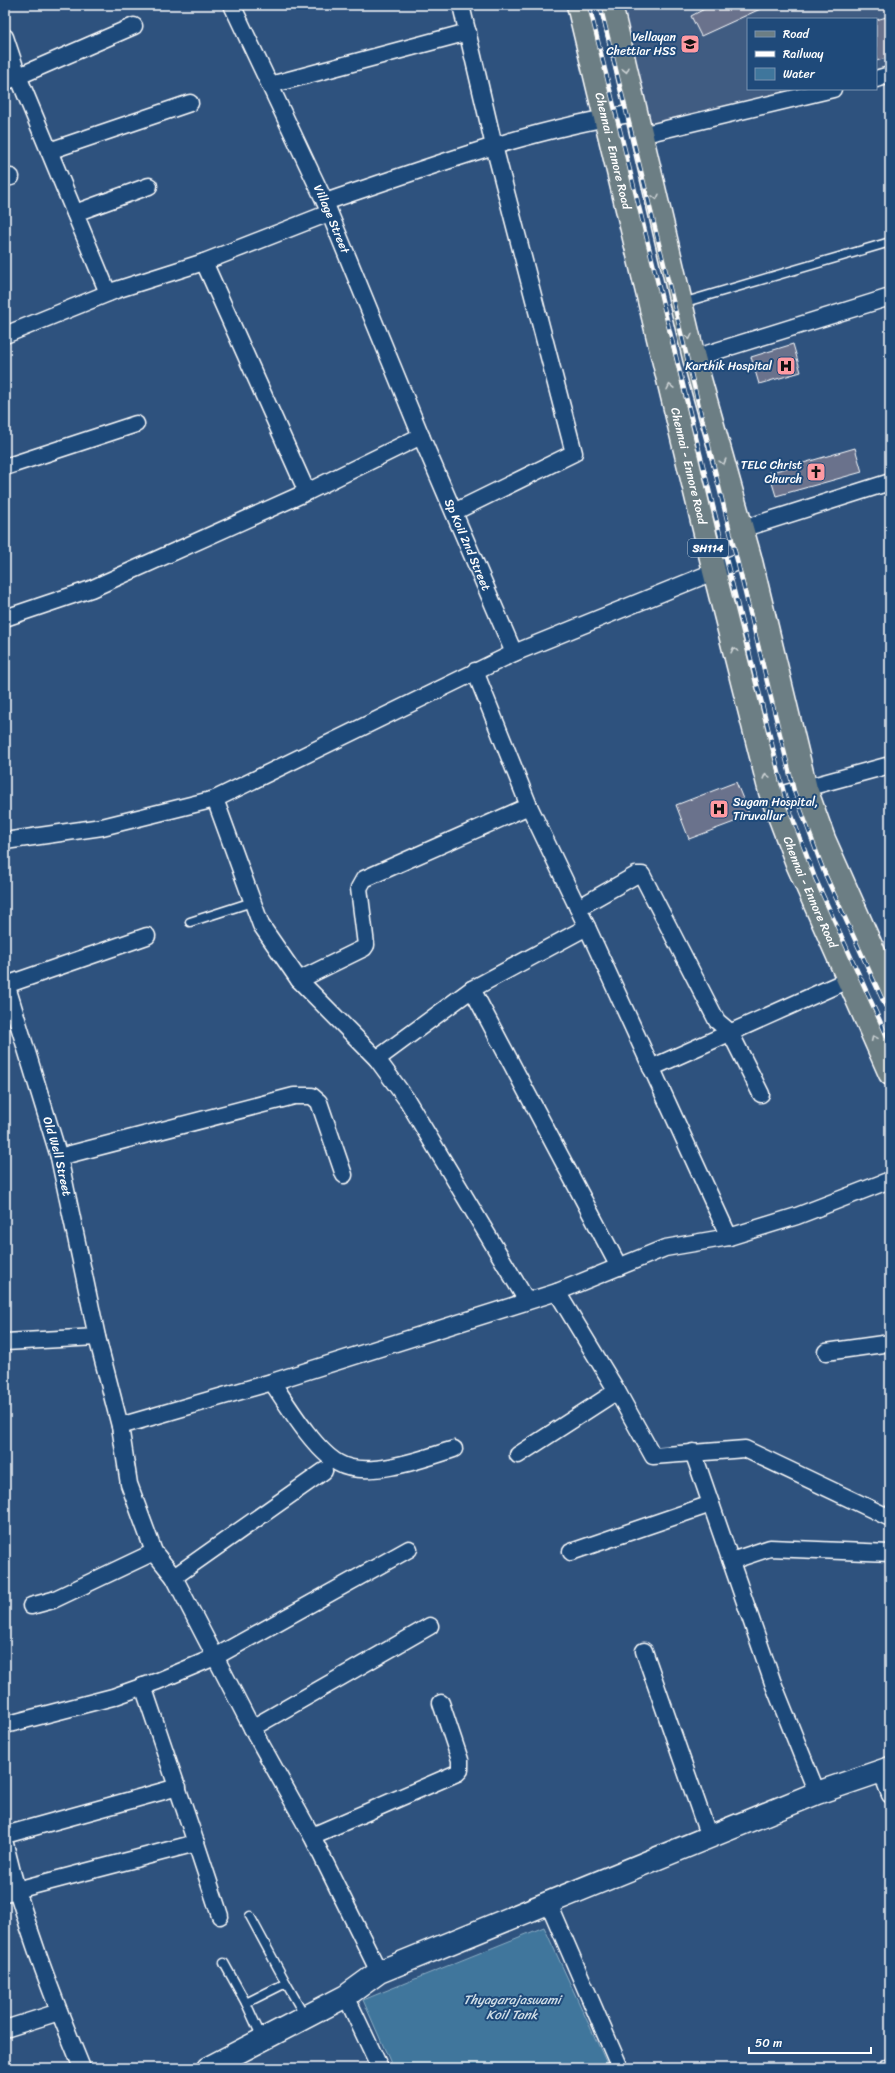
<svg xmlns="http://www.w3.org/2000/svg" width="895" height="2073" font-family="Sriracha,sans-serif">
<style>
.built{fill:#405c82}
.water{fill:#3f769c;stroke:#8cadc4}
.building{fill:#6a728c;stroke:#fff}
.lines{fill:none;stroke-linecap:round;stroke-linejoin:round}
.lane-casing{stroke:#fff;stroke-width:11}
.street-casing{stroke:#fff;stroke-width:19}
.secondary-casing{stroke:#fff;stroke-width:25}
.primary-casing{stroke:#fff;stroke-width:25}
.lane{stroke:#1f4a7a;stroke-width:8}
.street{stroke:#1f4a7a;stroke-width:16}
.secondary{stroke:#1f4a7a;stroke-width:22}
.primary{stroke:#6c7e84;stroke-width:22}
.rail-casing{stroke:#fff;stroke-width:4.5}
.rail{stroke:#1f4a7a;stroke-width:3;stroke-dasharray:9;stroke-linecap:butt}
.oneway{stroke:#ccd2d4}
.labels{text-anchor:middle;stroke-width:4;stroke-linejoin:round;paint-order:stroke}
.shield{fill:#1f4a7a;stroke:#bcc9d7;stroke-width:1}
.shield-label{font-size:11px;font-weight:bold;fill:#fff}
.poi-label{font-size:12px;fill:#fff;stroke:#1f4a7a;text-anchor:end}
.street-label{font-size:12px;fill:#fff;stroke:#1f4a7a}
.water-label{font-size:13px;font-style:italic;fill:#cfdde6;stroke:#1f4a7a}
</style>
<rect width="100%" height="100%" fill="#2e527e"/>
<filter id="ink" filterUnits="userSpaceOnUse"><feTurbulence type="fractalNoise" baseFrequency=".025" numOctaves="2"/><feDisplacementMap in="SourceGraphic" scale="8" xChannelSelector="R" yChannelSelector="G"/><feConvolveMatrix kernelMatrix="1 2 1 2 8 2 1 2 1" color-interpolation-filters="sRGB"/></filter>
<g filter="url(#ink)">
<!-- built -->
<path class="built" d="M624,5H890V69L876,72V19H748V89H801L650,123Z"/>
<!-- water -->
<path class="water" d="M544,1927L609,2068H393L363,2000Z"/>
<!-- building -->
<g class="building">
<path d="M712,5H769L701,36L691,16Z"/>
<path d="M890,16V57L876,61V20Z"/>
<path d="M793,344L801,372L759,384L751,357Z"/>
<path d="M855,448L862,472L776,496L769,473Z"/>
<path d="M736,782L750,816L689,839L676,805Z"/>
</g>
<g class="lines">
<!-- lane casing -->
<g class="lane-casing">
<g id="lane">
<path d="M682,303L890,242"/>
<path d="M190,922L252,902"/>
<path d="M250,1916L286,1983"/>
<path d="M224,1963L246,2003"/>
<path d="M262,2038L246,2003L286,1983L305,2016"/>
</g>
</g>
<!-- street casing -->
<g class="street-casing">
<g id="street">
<path id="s1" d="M232,5L325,202L421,436L514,653"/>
<path d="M5,37L18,76L108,293"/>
<path d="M876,79L890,75"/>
<path d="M5,82L134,26"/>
<path d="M270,85L468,32"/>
<path d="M641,135L833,89"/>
<path d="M49,151L190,103"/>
<path d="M5,178L11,177"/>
<path d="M325,202C427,168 529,129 636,113"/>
<path d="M75,213L149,186"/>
<path d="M204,262L307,492"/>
<path d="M5,335L116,290L204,262L329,213"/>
<path d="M694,358L890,297"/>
<path d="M5,467L136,424"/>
<path d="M454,512L574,453L494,146L461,5"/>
<path d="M742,529L890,482"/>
<path d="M5,618L91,589L307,492L421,436"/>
<path d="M475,671L529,806L587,927L729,1237"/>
<path d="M772,797L890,765"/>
<path d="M215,799L261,925L299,980L377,1059L407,1100L527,1301"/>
<path d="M5,841L102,827L215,799L514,653L750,557"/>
<path d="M578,908L636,875H642L717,1021L730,1032L761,1094"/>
<path id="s2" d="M5,980L59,1157L97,1337L120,1426L129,1484L154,1552L174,1577L252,1728L312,1836L379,1972"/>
<path d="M299,980L364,948L366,945L359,888L364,879L529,806"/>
<path d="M6,985L147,936"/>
<path d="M472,989L619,1267"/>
<path d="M377,1059L472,989L587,927"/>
<path d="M651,1068L848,980"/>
<path d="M59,1157L294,1096H312L319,1102L344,1175"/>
<path d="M557,1292L617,1391L653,1456L745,1449L890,1518"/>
<path d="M5,1342L97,1337"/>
<path d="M826,1352L890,1343"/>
<path d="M272,1382C288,1406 314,1449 338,1463C366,1480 426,1458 454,1449"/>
<path d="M120,1426L272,1382L557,1292L665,1248L729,1237L797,1216L890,1180"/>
<path d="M693,1452L773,1683L817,1793"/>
<path d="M518,1455L617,1391"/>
<path d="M571,1552L711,1504"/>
<path d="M731,1561L770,1548L890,1553"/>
<path d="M174,1577L324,1471"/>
<path d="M31,1606L53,1600L154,1552"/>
<path d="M644,1651L709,1837"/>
<path d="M5,1725L113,1697L158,1681L215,1657L409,1549"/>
<path d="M252,1728L430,1626"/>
<path d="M881,1771L890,1795"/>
<path d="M5,1835L178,1787"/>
<path d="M312,1836L457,1773L460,1770V1760L441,1703"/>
<path d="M196,1843L220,1916"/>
<path d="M5,1844C23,1921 52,1995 82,2068"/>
<path d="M5,1893L196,1843L143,1686"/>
<path d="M549,1904L620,2068"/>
<path d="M346,1996L380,2068"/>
<path d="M5,2029L59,2012"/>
<path d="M887,2068L890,2067"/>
</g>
</g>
<!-- secondary casing -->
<g class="secondary-casing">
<path id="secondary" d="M208,2068L346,1996L379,1972L817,1793L890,1768"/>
</g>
<!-- primary casing -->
<g class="primary-casing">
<g id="primary">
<path id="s3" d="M578,5L714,571L770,792L798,866L890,1074"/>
<path d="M611,5L694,358L750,557L806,789L824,839L890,988"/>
</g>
</g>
<!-- lane -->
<use href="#lane" class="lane"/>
<!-- street -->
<use href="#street" class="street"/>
<!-- secondary -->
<use href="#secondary" class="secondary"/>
<!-- primary -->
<use href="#primary" class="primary"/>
<!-- rail casing -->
<g class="rail-casing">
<g id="rail">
<path d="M589,5L785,797L815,878L890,1043"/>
<path d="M600,5L794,791L824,872L890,1016"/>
</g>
</g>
<!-- rail -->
<use href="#rail" class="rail"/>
</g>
<!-- one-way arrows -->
<defs><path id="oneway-chevron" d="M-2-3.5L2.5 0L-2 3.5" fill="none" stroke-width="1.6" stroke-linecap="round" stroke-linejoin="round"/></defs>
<g class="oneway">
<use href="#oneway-chevron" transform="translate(626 70) rotate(77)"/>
<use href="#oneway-chevron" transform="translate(656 197) rotate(77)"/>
<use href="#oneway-chevron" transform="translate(689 337) rotate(77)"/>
<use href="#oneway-chevron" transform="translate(670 387) rotate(-103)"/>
<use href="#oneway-chevron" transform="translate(723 462) rotate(74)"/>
<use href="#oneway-chevron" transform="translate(734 650) rotate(-104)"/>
<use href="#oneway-chevron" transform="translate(766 776) rotate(-105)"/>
<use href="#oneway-chevron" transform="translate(874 1038) rotate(-114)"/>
</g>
</g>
<!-- icons -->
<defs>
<g id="school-square" transform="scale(1)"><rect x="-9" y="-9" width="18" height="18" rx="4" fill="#ff9aa2" stroke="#1f4a7a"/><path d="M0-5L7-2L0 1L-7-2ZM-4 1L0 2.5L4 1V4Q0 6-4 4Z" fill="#111"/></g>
<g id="hospital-square" transform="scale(1)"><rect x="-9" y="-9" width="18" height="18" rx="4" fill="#ff9aa2" stroke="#1f4a7a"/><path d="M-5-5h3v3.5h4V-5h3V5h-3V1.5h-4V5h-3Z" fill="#111"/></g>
<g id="church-square" transform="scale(1)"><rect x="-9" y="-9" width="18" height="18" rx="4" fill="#ff9aa2" stroke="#1f4a7a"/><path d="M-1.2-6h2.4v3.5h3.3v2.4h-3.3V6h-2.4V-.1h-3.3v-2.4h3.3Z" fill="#111"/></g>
</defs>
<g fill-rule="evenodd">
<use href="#school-square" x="690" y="44"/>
<use href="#hospital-square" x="786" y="366"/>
<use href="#church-square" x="816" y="472"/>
<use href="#hospital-square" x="719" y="809"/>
</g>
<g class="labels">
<!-- shield labels -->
<rect class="shield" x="688" y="539" width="40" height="18" rx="3"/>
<g class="shield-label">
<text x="708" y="552">SH114</text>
</g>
<!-- poi labels -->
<g class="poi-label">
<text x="676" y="41">Vellayan<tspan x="676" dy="14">Chettiar HSS</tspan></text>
<text x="772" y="370">Karthik Hospital</text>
<text x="802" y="469">TELC Christ<tspan x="802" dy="14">Church</tspan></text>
<text x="733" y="806" text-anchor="start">Sugam Hospital,<tspan x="733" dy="14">Tiruvallur</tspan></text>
</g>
<!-- street labels -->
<g class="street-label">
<text dy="4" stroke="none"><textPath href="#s3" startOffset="150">Chennai - Ennore Road</textPath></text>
<text dy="4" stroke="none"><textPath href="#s1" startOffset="236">Village Street</textPath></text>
<text dy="4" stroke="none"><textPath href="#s3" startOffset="474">Chennai - Ennore Road</textPath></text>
<text dy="4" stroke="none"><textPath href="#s1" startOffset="589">Sp Koil 2nd Street</textPath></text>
<text dy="4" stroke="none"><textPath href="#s3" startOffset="918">Chennai - Ennore Road</textPath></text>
<text dy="4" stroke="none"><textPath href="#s2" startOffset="184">Old Well Street</textPath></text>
</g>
<!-- water labels -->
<g class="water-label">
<text x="512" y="2004">Thyagarajaswami<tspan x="512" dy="15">Koil Tank</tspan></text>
</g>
</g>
<!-- margin -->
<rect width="895" height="2073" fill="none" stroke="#1f4a7a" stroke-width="20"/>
<rect x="10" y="10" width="875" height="2053" fill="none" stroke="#fff" stroke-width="1.5" filter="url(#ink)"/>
<!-- legend -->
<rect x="747" y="18" width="130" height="72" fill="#1f4a7a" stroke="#7992af"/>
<rect x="755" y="31" width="20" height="6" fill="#6c7e84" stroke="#7992af"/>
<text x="783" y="38" font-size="12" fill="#ffffff">Road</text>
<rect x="755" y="51" width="20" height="6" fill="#ffffff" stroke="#7992af"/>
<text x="783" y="58" font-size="12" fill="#ffffff">Railway</text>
<rect x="755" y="68" width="20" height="12" fill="#3f769c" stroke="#7992af"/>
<text x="783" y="78" font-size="12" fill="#ffffff">Water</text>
<!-- scale -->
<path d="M749 2047v6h122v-6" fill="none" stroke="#ffffff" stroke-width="2"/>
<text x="755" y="2047" font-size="12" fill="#ffffff" stroke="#1f4a7a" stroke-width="3" paint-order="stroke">50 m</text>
</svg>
